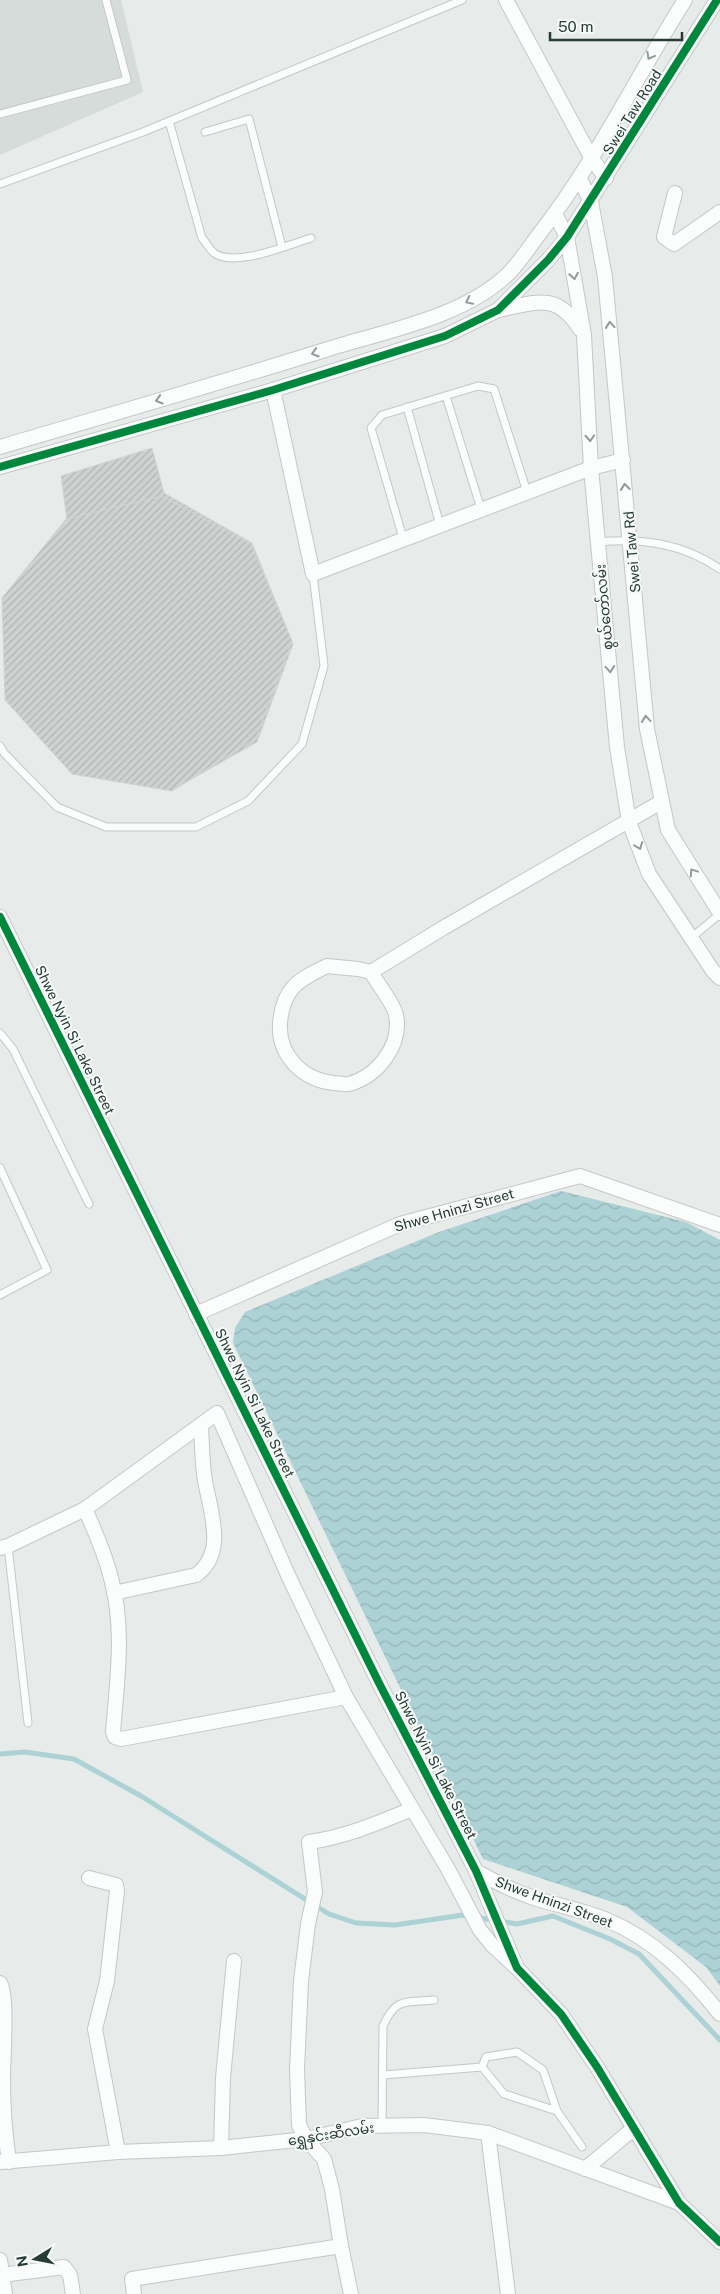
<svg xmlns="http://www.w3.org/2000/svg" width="720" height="2294" font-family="'Public Sans','Noto Sans Myanmar',sans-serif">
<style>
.built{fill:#d5dcd9}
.water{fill:url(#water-waves)}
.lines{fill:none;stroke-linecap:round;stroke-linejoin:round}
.stream{stroke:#acd2d5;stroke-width:5}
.building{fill:url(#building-hatch);stroke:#d0d4d2}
.lane-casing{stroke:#c4c8c6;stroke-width:9}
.street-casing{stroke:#c4c8c6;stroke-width:16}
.lane{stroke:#fbfcfc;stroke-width:7}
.street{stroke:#fbfcfc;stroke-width:14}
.cycleway-casing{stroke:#f6f9f7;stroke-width:11}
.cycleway{stroke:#00873e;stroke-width:8}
.oneway{stroke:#909c98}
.labels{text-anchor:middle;stroke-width:4;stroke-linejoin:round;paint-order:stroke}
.street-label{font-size:14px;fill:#263d35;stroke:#f6f9f7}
</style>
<defs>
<pattern id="water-waves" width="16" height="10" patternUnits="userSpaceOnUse" patternTransform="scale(1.25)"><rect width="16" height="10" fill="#acd2d5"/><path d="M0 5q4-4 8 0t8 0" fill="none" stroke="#94b5b7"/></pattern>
<pattern id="building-hatch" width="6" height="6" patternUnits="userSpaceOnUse" patternTransform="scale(1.25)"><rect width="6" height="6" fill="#ced2d0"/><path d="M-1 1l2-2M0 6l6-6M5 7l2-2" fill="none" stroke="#b1b5b3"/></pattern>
</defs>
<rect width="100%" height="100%" fill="#e7ebe9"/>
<!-- built -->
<path class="built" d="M0,0H121L143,92L0,155Z"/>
<!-- water -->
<path class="water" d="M561,1191L686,1222L720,1240V1986L706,1967L627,1907L483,1859L233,1343L235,1328L245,1312L439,1232Z"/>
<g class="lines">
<!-- stream -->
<path class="stream" d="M0,1754L25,1752L74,1759L141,1796L329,1914L356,1923L395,1925L463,1915L517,1924L553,1916L610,1939L639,1954L720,2040"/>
</g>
<!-- building -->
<g class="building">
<path d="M152,448L164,493L252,543L293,644L257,742L174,789L72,773L6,697L4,598L68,527L61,476Z"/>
<path d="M162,496L251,544L292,641L256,738L172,791L72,774L5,700L2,598L66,519Z"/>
</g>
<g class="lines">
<!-- lane casing -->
<g class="lane-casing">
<g id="lane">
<path d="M0,114L127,80L106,0"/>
<path d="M169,121L202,238C206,242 210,250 214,253C235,268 288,245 311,238"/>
<path d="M205,132L249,119L282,247"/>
<path d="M0,184L143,132L462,0"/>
<path d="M446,396L481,509"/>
<path d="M407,407L440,525"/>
<path d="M403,538L371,428L382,415L478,386L494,389L527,492"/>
<path d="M598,542C642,538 682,543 720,569"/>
<path d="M0,746L4,753L57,807L106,827H196L248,801L302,744L324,666L313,574"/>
<path d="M691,938L720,914"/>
<path d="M0,1033L13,1049L89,1204"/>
<path d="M0,1168L47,1270L0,1295"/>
<path d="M8,1546L28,1723"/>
<path d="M482,2067L486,2057L517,2052L543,2070L557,2111"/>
<path d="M383,2075L482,2067L504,2094L557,2111L582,2147"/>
<path d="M382,2126L383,2026C396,1997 405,2003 434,2000"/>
</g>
</g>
<!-- street casing -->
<g class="street-casing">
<g id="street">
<path d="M506,0L592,159L606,178"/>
<path d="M580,179L591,202L605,277L647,729L668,830L720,913"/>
<path d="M675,193L664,237L674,244L720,212"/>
<path d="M555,214L567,237L584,335L591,468L617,747L629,822L649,874L713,971L720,978"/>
<path d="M498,310C536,303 556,291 580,329"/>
<path d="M273,390L313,574L591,468L623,460"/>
<path d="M0,447C108,415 217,384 325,350C385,331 462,318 508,274C520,262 530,246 540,233C597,160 636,77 685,0"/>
<path d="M0,467L273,390L445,336L498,310L548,260L567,237L717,0"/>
<path d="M0,917L379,1683L476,1871L517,1968L561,2014L597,2067L679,2203L720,2242"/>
<path d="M327,966L358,969L371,972C377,983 394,1004 396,1015C402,1045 378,1076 349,1084C345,1085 339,1083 334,1083C303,1080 278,1056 280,1023C283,988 298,980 327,966Z"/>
<path d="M371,972L443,928L661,802"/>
<path d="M196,1314L400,1224L580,1176L720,1225"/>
<path d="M85,1509C95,1531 105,1554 111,1578C125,1628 117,1680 113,1732L115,1737L121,1739L346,1697"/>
<path d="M0,1548L8,1546L85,1509L217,1413L288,1575L346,1697L448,1869L480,1930L492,1945L516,1967"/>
<path d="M114,1593L196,1575C229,1551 208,1507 204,1474C202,1458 202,1442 201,1427"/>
<path d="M476,1871C495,1882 513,1891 534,1898C559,1906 584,1910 607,1920C655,1940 689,1975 720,2014"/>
<path d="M89,1878L116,1885L117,1891L107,1981L95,2029L118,2152"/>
<path d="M0,1983C8,1996 3,2059 3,2078C3,2106 5,2134 9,2162"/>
<path d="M488,2133L508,2294"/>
<path d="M221,2148L223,2078L234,1961"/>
<path d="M0,2162L118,2152L221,2148L306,2139L362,2126L424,2125L488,2133L679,2203"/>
<path d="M585,2169L633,2129"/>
<path d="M0,2260L5,2294"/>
<path d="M2,2275L64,2267L70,2275L73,2294"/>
<path d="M134,2294L132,2279L341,2246"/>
<path d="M351,2294L341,2246L332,2189L324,2159L306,2139L299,2125L297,2070L301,1981L308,1924L315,1892L309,1842C345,1837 378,1823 412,1809"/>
</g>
</g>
<!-- lane -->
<use href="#lane" class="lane"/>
<!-- street -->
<use href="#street" class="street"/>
<!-- cycleway casing -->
<g class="cycleway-casing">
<g id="cycleway">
<path d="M0,467L273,390L445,336L498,310L548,260L567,237L717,0"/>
<path d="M0,917L379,1683L476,1871L517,1968L561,2014L597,2067L679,2203L720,2242"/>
</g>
</g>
<!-- cycleway -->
<use href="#cycleway" class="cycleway"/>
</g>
<!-- one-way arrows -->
<defs><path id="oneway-chevron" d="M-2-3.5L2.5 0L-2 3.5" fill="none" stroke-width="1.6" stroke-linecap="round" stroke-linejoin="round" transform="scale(1.25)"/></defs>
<g class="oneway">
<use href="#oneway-chevron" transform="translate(650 56) rotate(119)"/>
<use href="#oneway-chevron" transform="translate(574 276) rotate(80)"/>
<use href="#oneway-chevron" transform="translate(469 301) rotate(154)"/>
<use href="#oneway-chevron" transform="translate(610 325) rotate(-95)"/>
<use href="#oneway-chevron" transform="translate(315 353) rotate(163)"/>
<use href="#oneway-chevron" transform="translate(159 400) rotate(163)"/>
<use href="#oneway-chevron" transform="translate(590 438) rotate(87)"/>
<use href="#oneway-chevron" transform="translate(625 487) rotate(-96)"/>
<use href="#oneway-chevron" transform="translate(610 669) rotate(85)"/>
<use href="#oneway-chevron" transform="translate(646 719) rotate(-95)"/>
<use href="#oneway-chevron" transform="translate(639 846) rotate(69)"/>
<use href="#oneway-chevron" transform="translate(693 872) rotate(-124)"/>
</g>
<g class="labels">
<!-- street labels -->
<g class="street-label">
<text transform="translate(632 112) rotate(-58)" y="5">Swei Taw Road</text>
<text transform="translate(632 552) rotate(-95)" y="5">Swei Taw Rd</text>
<text transform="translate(604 607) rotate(-95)" y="5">စွယ်တော်လမ်း</text>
<text transform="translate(75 1040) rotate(64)" y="5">Shwe Nyin Si Lake Street</text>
<text transform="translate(454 1210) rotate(-16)" y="5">Shwe Hninzi Street</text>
<text transform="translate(255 1403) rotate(64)" y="5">Shwe Nyin Si Lake Street</text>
<text transform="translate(436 1765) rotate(63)" y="5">Shwe Nyin Si Lake Street</text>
<text transform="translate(554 1902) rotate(20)" y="5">Shwe Hninzi Street</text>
<text transform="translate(331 2134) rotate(-9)" y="5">ရွှေနှင်းဆီလမ်း</text>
</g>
</g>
<!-- north arrow -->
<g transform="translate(35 2259) rotate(260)" stroke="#f6f9f7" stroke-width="4" paint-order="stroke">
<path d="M0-4L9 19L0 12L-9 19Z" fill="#263d35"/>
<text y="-8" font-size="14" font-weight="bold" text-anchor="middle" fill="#263d35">N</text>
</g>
<!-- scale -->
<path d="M550 32v8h132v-8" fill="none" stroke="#263d35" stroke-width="2.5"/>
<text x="558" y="32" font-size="15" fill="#263d35" stroke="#f6f9f7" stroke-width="4" paint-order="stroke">50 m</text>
</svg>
